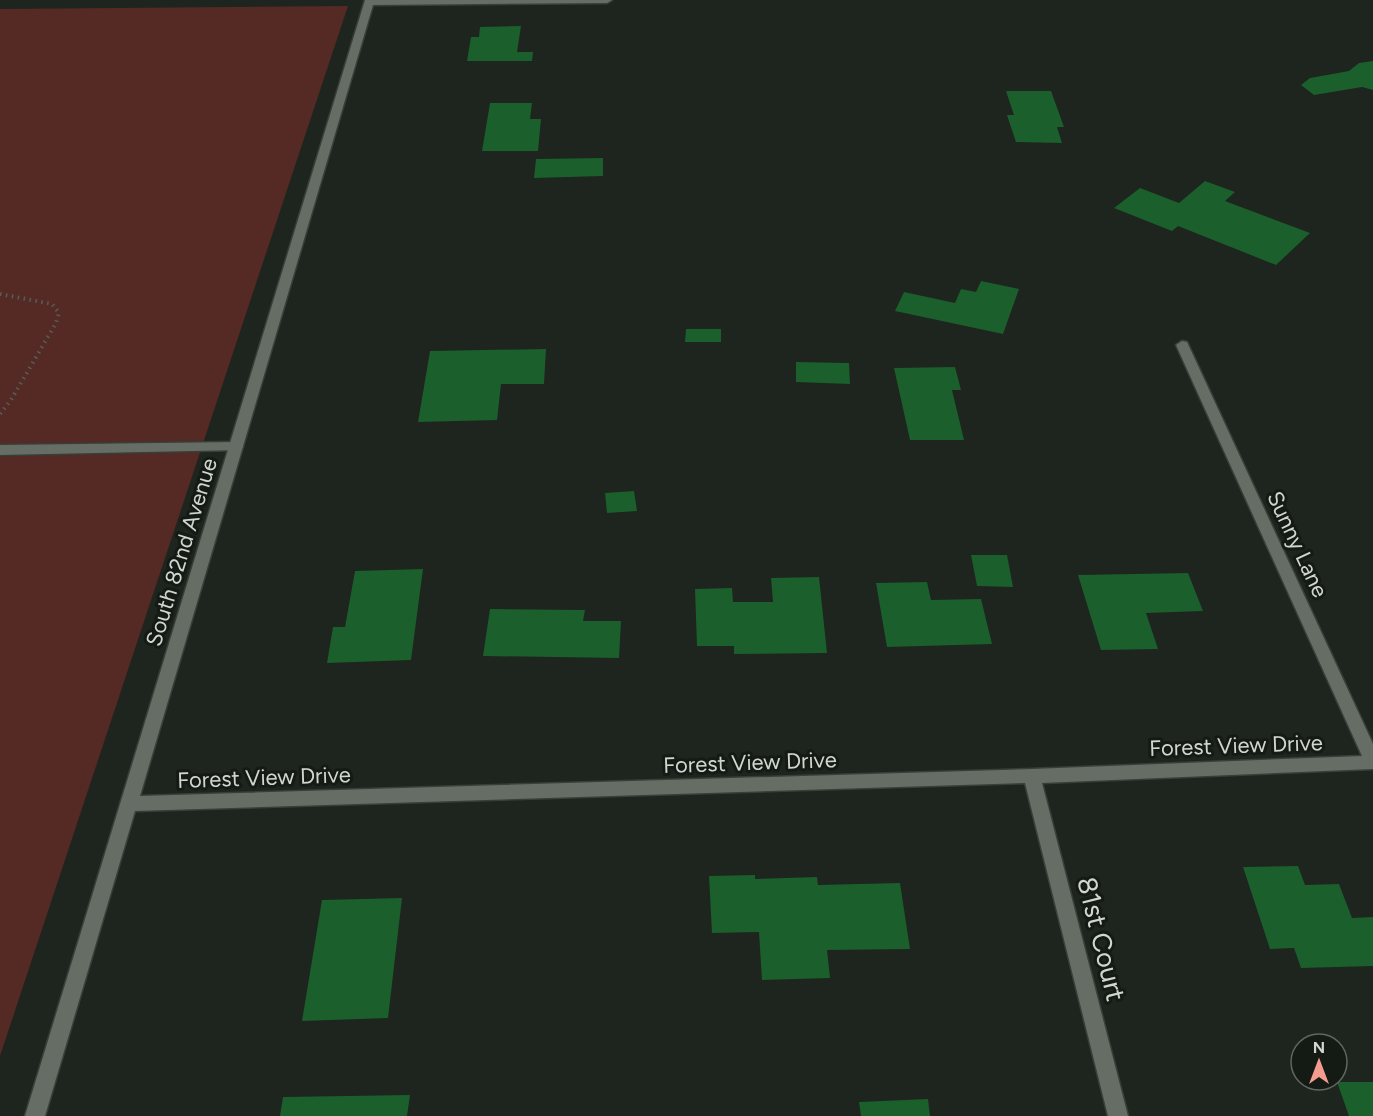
<svg xmlns="http://www.w3.org/2000/svg" width="1373" height="1116" font-family="Figtree,sans-serif">
<style>
.green{fill:#552924}
.building{fill:#1a5f2c}
.lines{fill:none;stroke-linecap:round;stroke-linejoin:round}
.service-casing{stroke:#383e38;stroke-width:3}
.minor-casing{stroke:#383e38;stroke-width:3}
.path{stroke:#575d57;stroke-width:4;stroke-dasharray:1.5 4.5;stroke-linecap:butt}
.service{fill:#656d65;fill-rule:evenodd}
.minor{fill:#656d65;fill-rule:evenodd}
.labels{text-anchor:middle;stroke-width:6;stroke-linejoin:round;paint-order:stroke}
.street-label{font-size:22px;fill:#d2d6d2;stroke:#141b15}
.near-street-label{font-size:27px;fill:#d2d6d2;stroke:#141b15}
</style>
<rect width="100%" height="100%" fill="#1e241e"/>
<!-- green -->
<path class="green" d="M348,6L0,1056V9Z"/>
<!-- building -->
<g class="building">
<path d="M521,26L517,52H533L532,61H467L471,37H479L480,27Z"/>
<path d="M1373,61V90L1362,87L1314,95L1301,85L1310,78L1349,71L1359,63Z"/>
<path d="M1006,91H1051L1064,127H1057L1062,143L1016,142L1007,115H1014Z"/>
<path d="M490,103H532L530,119H541L538,151H482Z"/>
<path d="M603,158V176L534,178L536,159Z"/>
<path d="M1205,181L1235,192L1225,201L1310,233L1276,265L1178,226L1172,231L1114,208L1140,188L1179,203Z"/>
<path d="M981,281L1019,289L1003,334L895,311L904,292L955,303L961,289L976,292Z"/>
<path d="M686,329H721V342H685Z"/>
<path d="M546,349L544,384H501L497,420L418,422L430,351Z"/>
<path d="M796,362L849,363L850,384L796,382Z"/>
<path d="M955,367L961,390H952L964,440H910L894,368Z"/>
<path d="M634,491L637,511L607,513L605,493Z"/>
<path d="M971,555H1007L1013,587L977,586Z"/>
<path d="M423,569L411,660L327,663L333,627H345L355,571Z"/>
<path d="M1188,573L1203,611L1146,613L1158,649L1101,650L1078,575Z"/>
<path d="M819,577L827,653L734,654V646H697L695,589L732,588L733,602H773L771,578Z"/>
<path d="M927,582L931,600L981,599L992,644L887,647L876,583Z"/>
<path d="M490,609L585,610L583,621H621L619,658L483,656Z"/>
<path d="M1298,866L1305,885L1339,884L1352,918L1373,917V966L1301,968L1294,948L1270,949L1243,867Z"/>
<path d="M755,875V879L817,877L818,885L900,883L910,949L827,950L830,978L762,980L759,932L712,933L709,876Z"/>
<path d="M402,898L388,1018L302,1021L322,900Z"/>
<path d="M1337,1082H1373V1116H1349Z"/>
<path d="M410,1095L407,1116H280L283,1097Z"/>
<path d="M928,1099L930,1116H861L859,1102Z"/>
</g>
<g class="lines">
<!-- service casing -->
<g class="service-casing">
<path id="service" d="M236,442L241,444L243,447L241,450L0,455V445Z"/>
</g>
<!-- minor casing -->
<g class="minor-casing">
<path id="minor" d="M365,0H612L607,3L373,5L140,796L1032,769L1362,756L1176,345L1182,341L1187,342L1373,744V769L1042,783L1128,1116H1108L1025,783L135,811L45,1116H25Z"/>
</g>
<!-- path -->
<path class="path" d="M0,294L52,304L59,313L56,323L11,400L0,414"/>
<!-- service -->
<use href="#service" class="service"/>
<!-- minor -->
<use href="#minor" class="minor"/>
</g>
<g class="labels">
<!-- street labels -->
<g class="street-label">
<text transform="translate(1298 544) rotate(65)" y="8">Sunny Lane</text>
<text transform="translate(181 552) rotate(-73)" y="8">South 82nd Avenue</text>
<text transform="translate(1236 745) rotate(-2)" y="8">Forest View Drive</text>
<text transform="translate(750 762) rotate(-2)" y="8">Forest View Drive</text>
<text transform="translate(264 777) rotate(-2)" y="8">Forest View Drive</text>
</g>
<!-- near-street labels -->
<g class="near-street-label">
<text transform="translate(1101 939) rotate(76)" y="9">81st Court</text>
</g>
</g>
<!-- north arrow -->
<g transform="translate(1319 1062)"><circle r="28" fill="#141b15" stroke="#606661" stroke-width="1.5"/>
<path d="M0-4.5L10 22L0 15L-10 22Z" fill="#f59c90"/>
<text y="-9" font-size="16" font-weight="bold" text-anchor="middle" fill="#d2d6d2">N</text>
</g>
</svg>
